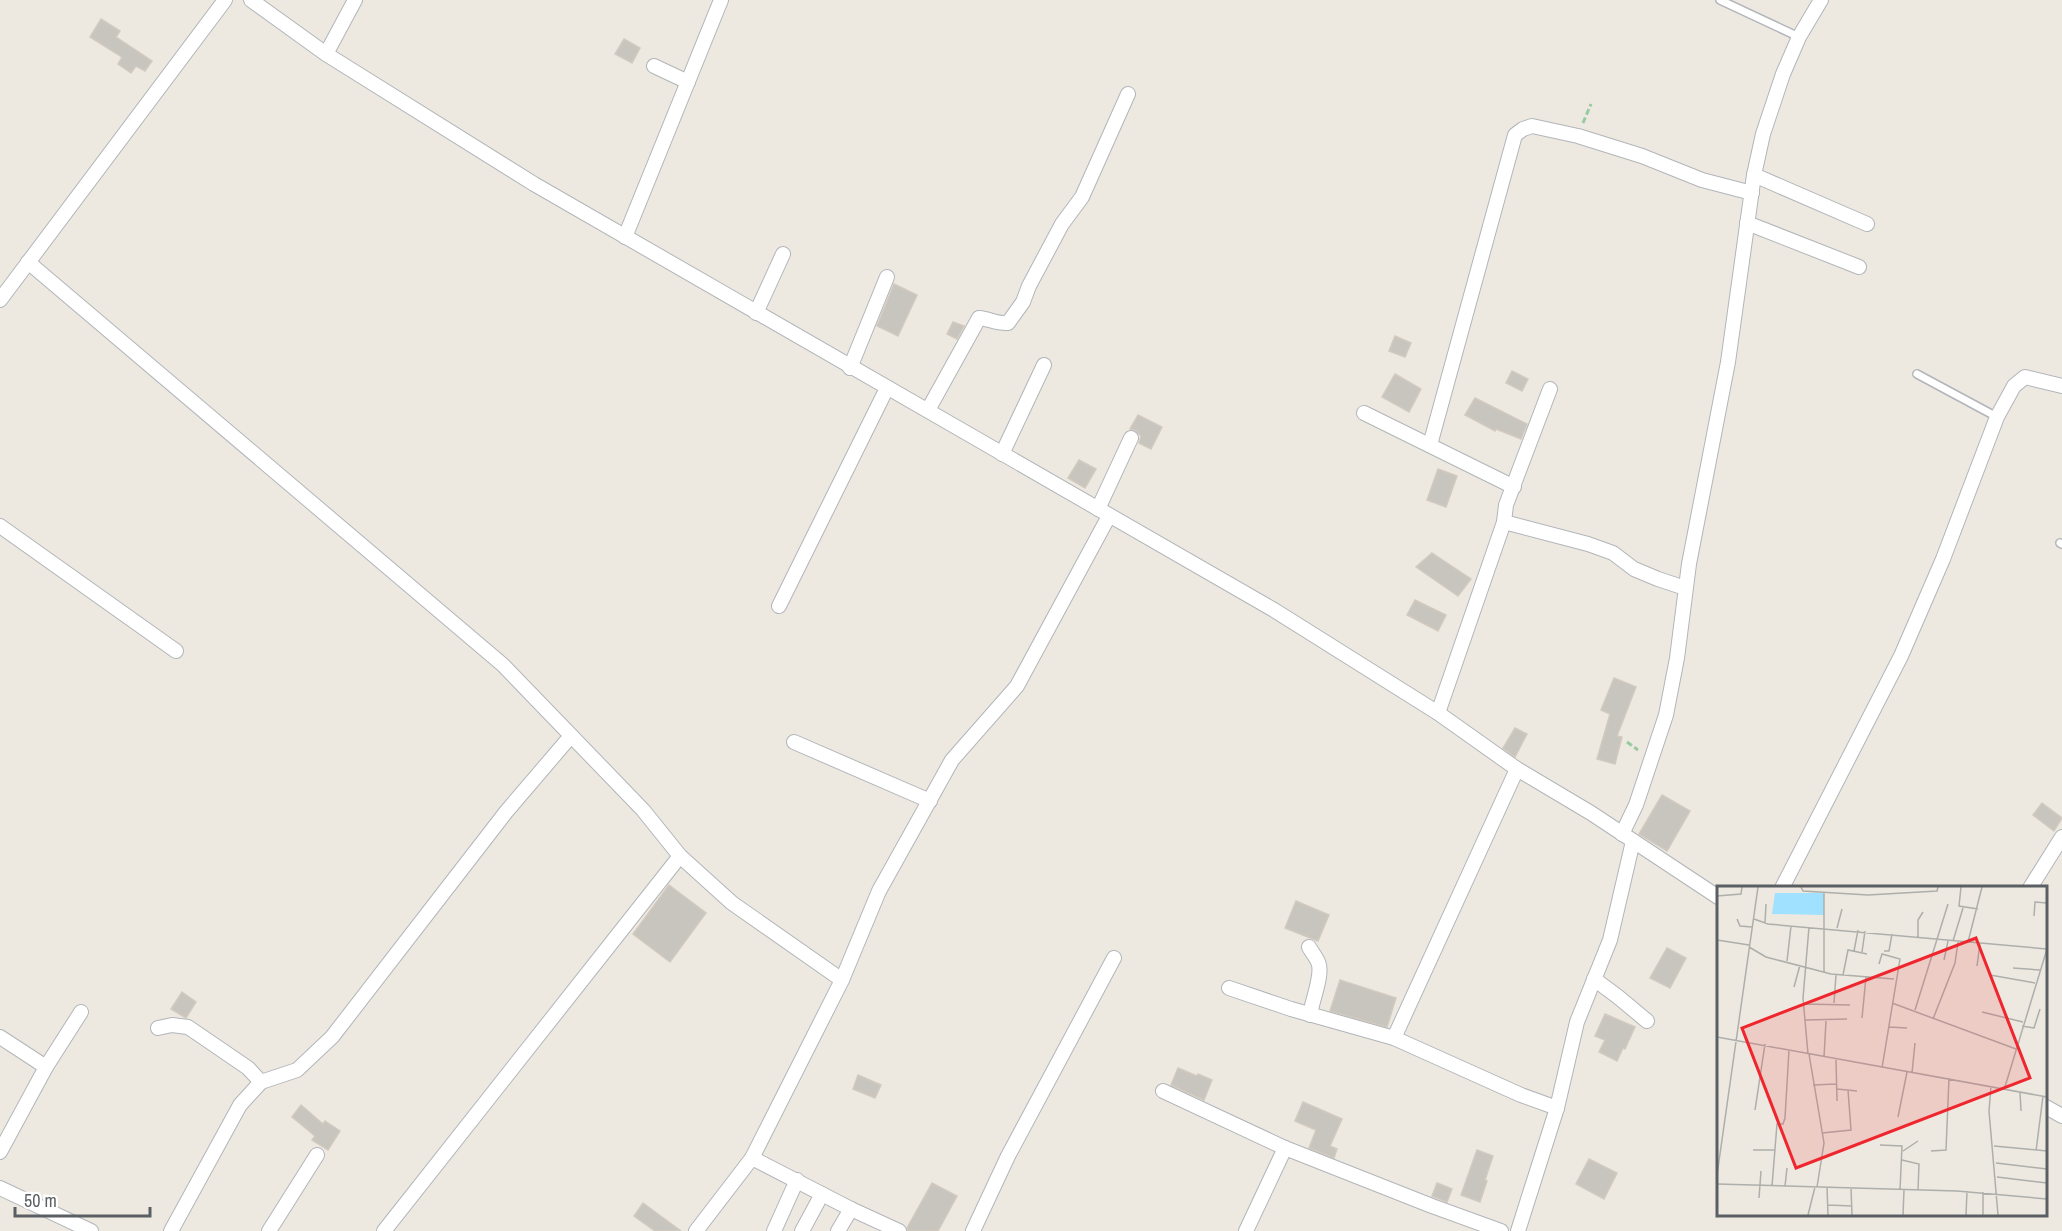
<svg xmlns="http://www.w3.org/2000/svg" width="2062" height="1231" font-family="'Archivo Narrow',sans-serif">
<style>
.building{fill:#c8c4be;stroke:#d2cabf;stroke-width:1.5}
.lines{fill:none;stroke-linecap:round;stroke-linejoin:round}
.lane-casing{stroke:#b2b5b9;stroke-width:10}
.street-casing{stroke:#b2b5b9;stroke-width:16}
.path{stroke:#97ca9f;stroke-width:3;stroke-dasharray:6 3;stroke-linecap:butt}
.lane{stroke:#fff;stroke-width:7}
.street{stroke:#fff;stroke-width:14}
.inset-road{fill:none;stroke:#aeaeab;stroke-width:1.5}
.view{fill:#ef262e;fill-opacity:0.15;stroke:#ef262e;stroke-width:3}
.inset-edge{fill:none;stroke:#5a5f63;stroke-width:3}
</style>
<rect width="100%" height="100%" fill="#ede9e1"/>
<!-- building -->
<g class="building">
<path d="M101,19L120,31L116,37L152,61L145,71L136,66L131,73L118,64L122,57L90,37Z"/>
<path d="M624,39L640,48L632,63L615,54Z"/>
<path d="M894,284L917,295L898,336L877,326Z"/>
<path d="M953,322L964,326L957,339L947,334Z"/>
<path d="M1395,336L1411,343L1405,357L1389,351Z"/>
<path d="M1512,371L1528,379L1522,391L1506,383Z"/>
<path d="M1395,374L1421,389L1409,412L1382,397Z"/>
<path d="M1475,398L1527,424L1521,439L1496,429L1495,431L1465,415Z"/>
<path d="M1138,415L1162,427L1151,449L1139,443L1141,436L1135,430L1130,429Z"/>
<path d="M1079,460L1096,469L1085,488L1068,478Z"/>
<path d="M1438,469L1457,476L1446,507L1427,500Z"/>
<path d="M1432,553L1471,579L1458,596L1416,567Z"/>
<path d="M1415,600L1446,615L1438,631L1407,615Z"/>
<path d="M1614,678L1636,687L1617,736L1622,737L1615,764L1597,759L1610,714L1601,710Z"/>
<path d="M1515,728L1527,734L1515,757L1503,748Z"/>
<path d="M1662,795L1690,811L1667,851L1639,834Z"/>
<path d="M2042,803L2062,818L2054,831L2033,815Z"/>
<path d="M669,885L706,913L670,962L633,934Z"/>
<path d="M1296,901L1329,915L1318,941L1285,928Z"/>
<path d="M1667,948L1686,958L1670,988L1650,978Z"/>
<path d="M1340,980L1396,998L1387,1027L1330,1011Z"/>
<path d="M182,992L196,1002L186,1018L171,1009Z"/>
<path d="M1605,1014L1635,1027L1625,1049L1623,1048L1617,1061L1599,1052L1605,1040L1595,1036Z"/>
<path d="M1178,1068L1197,1076L1198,1074L1212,1080L1204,1100L1171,1085Z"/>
<path d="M858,1075L881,1085L875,1098L853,1089Z"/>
<path d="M1303,1102L1342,1119L1330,1146L1337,1149L1334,1158L1309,1148L1316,1130L1295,1121Z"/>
<path d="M301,1105L323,1124L325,1121L340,1131L328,1150L312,1140L315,1136L292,1117Z"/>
<path d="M1477,1150L1493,1156L1485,1180L1487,1181L1480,1202L1461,1195Z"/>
<path d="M1589,1159L1617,1173L1604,1199L1576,1184Z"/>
<path d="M932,1183L957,1196L938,1231H908L907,1228Z"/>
<path d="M1437,1183L1452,1189L1447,1202L1432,1196Z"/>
<path d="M643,1203L681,1231H655L634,1216Z"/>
</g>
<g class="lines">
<!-- lane casing -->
<g class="lane-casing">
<g id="lane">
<path d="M1720,0L1799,37"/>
<path d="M1917,374L1997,417"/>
<path d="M2060,543L2062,544"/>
</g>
</g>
<!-- street casing -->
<g class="street-casing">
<g id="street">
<path d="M251,0L326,54L534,184L1274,610L1438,713L1517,769L1591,813L1718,897"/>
<path d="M326,54L355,0"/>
<path d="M654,66L688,82"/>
<path d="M1754,175L1867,224"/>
<path d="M1747,223L1859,267"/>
<path d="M625,237L721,0"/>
<path d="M28,262L503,665L643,810L680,856L732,903L842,980"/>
<path d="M0,300L225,0"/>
<path d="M756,313L783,254"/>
<path d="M850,368L887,277"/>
<path d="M928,410L979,318C990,319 997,324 1008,323L1023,302L1029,286L1062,224L1082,197L1128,94"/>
<path d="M1364,413L1514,487"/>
<path d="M1430,445L1515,135L1523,129L1532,126L1578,136L1642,156L1702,180L1752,193"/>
<path d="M1002,454L1044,365"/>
<path d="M1098,509L1131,438"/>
<path d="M1504,522L1588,544L1613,553L1634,569L1658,579L1685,588"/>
<path d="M0,526L176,651"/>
<path d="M779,606L887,388"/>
<path d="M1438,713L1504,522L1506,505L1550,389"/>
<path d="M794,742L930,801"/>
<path d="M1622,834L1636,805L1666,715L1677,658L1689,564L1728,362L1754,175L1763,134L1783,74L1799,37L1821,0"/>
<path d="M1782,888L1901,656L1943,559L1997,417L2014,386L2025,377L2062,386"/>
<path d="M2030,888L2062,837"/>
<path d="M1309,947C1312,953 1318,959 1319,965C1322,977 1312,1001 1310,1015"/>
<path d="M1594,979L1617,996L1647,1021"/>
<path d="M1229,988L1291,1009L1394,1038L1521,1095L1557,1108"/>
<path d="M158,1028L172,1025L188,1027L248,1068L261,1082"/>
<path d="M0,1037L46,1067"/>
<path d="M1394,1038L1517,769"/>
<path d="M1163,1091L1285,1148L1432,1206L1501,1231"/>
<path d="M2046,1107L2062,1116"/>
<path d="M0,1152L46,1067L81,1012"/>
<path d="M752,1158L851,1209L899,1231"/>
<path d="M0,1188L91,1231"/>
<path d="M171,1231L240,1105L261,1082L297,1070L332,1037L506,812L570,737"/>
<path d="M269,1231L317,1155"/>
<path d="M384,1231L680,856"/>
<path d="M696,1231L752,1158L842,980L879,891L952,760L1017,686L1109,516"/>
<path d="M774,1231L797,1180"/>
<path d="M802,1231L822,1194"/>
<path d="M838,1231L851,1209"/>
<path d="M973,1231L1008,1156L1114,958"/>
<path d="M1246,1231L1285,1148"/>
<path d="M1518,1231L1557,1108L1577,1022L1610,940L1633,841"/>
</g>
</g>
<!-- path -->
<g class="path">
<path d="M1583,123L1591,104"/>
<path d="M1627,742L1638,750"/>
</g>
<!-- lane -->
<use href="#lane" class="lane"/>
<!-- street -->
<use href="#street" class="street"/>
</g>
<!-- overview -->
<g transform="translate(1717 886)">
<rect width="330" height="330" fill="#ede9e1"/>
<path d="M58,7H107V29L55,28Z" fill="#9fe1ff"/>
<path class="inset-road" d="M84,1L86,5L151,9L220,5L221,1M244,1L242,20L261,23M107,7V86M0,10L24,8L25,1M317,30L318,16L330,17M20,33L23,40L35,41M37,33L51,38L330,63M48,37L49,18M120,42L125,23M201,51V34L206,26M0,54L32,59M236,55L246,22M251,56L265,1M32,61L49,71L114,88L177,93M137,65L141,44M167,65H172L175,48M145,66L148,45M227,74L231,55M70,75L74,40M162,78L165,68L183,73L165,182M260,80L263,57M296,82L323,84M126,89L131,64L150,68M273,89L318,97M77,101L83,79M117,117L119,89M175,117L299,163M87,118L133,119M198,124L231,18M265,126L306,136M145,132L149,91M216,133L238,77L241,56M88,134L130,133M305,140L317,142L323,123M172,141L190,142M0,151L330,211M91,168L86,112L92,41M92,168L107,257L100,301M107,171L109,135M119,174L120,215M195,187L198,157M96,199L119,198M274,200L272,225L281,329M120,203L140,205M287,204L330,63M303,206L304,225M38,224L48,158M181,231L190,186M105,247L134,244L131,204M163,259L185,260L183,304M277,260L330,265M36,264H58M186,265L201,255M214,265L229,264L232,192M319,265L326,210M185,274L202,278L201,304M279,277L330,283M0,289L41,1M280,291L330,297M0,298L240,305L330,313M55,300L60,238H66L68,232L72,164M68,300L70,282M110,301L111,329M134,302L135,329M42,312L44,285M111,319L135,320M91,329L98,301M186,329L187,304M249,329L250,305M266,329V306"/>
<path class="view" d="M259,52L313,192L79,282L25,142Z"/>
<rect width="330" height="330" class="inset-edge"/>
</g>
<!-- scale -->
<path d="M15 1207v9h135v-9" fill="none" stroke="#5a5f63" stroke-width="3"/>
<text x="24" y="1207" font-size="18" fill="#5a5f63" stroke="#ffffff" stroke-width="4.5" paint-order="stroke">50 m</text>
</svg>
